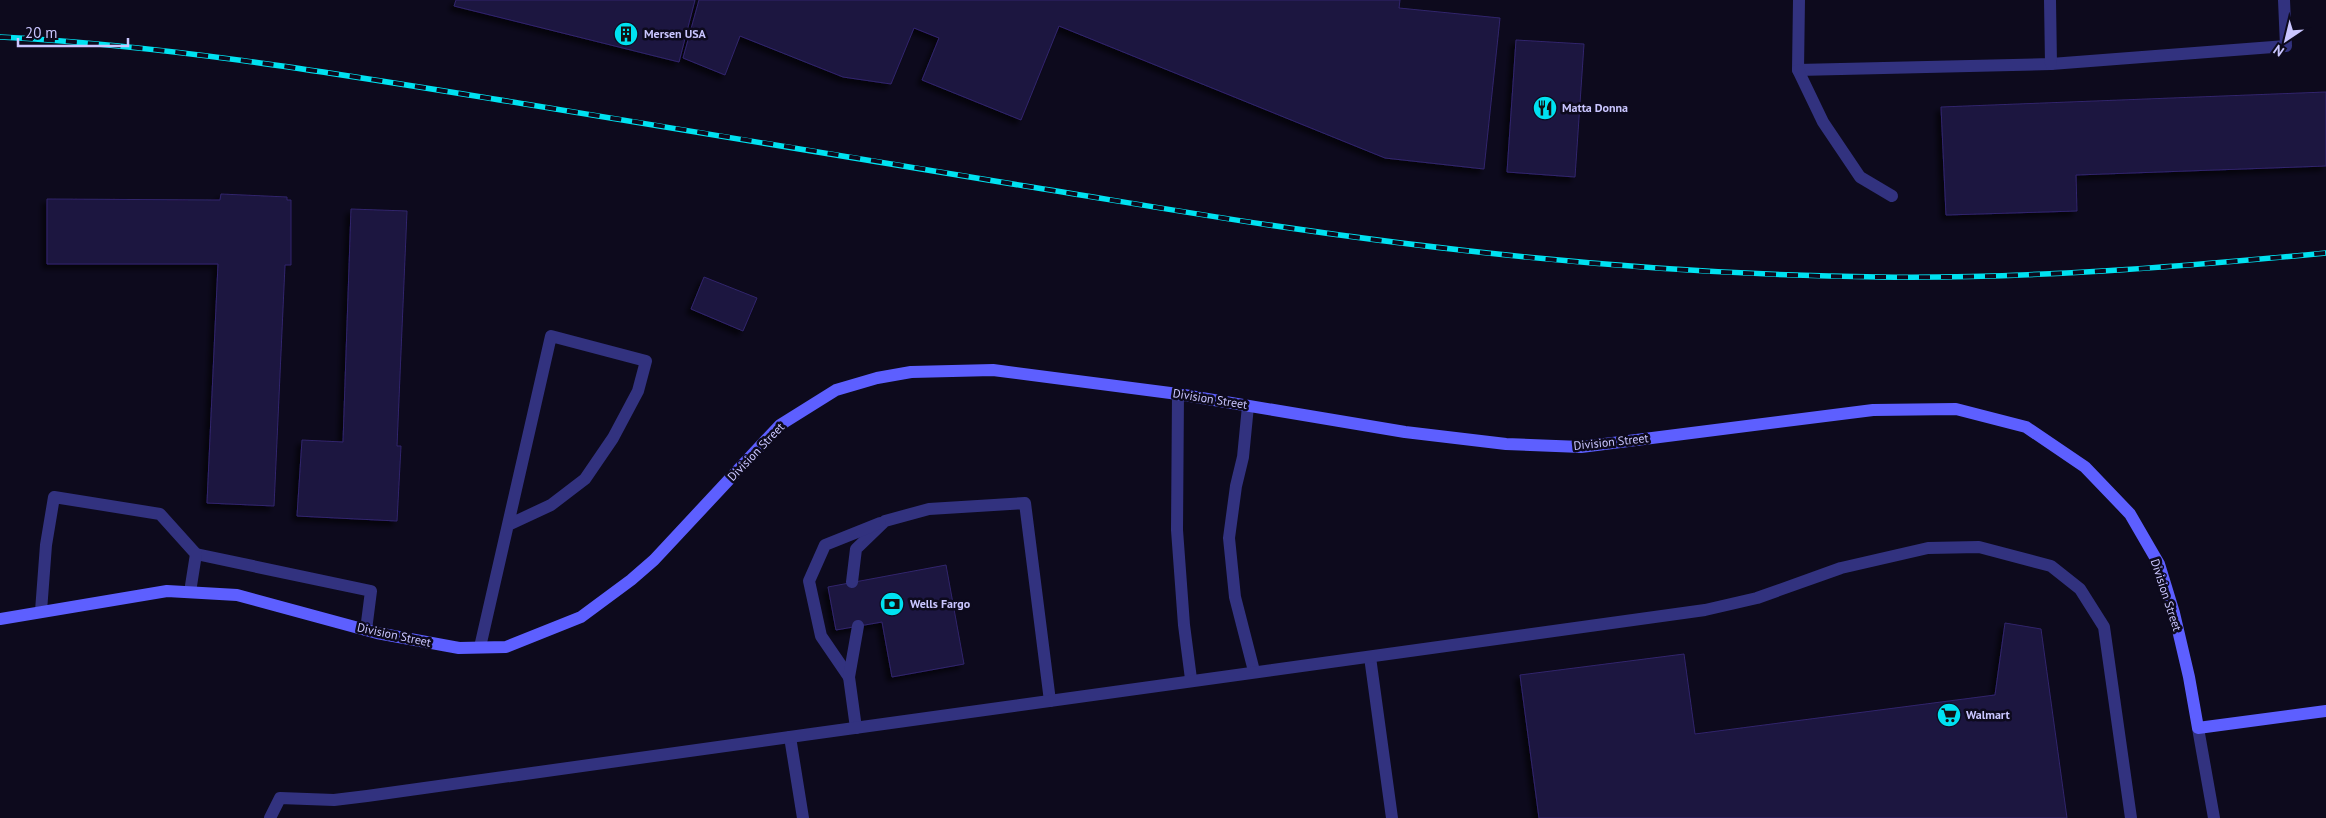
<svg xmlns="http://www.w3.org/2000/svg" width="2326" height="818" font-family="'PT Sans',sans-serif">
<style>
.building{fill:#1c153f;stroke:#31256c;filter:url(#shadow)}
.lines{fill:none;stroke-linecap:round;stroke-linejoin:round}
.lane{stroke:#32327f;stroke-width:12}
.street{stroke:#32327f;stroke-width:12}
.secondary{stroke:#5d5fff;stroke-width:12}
.rail-casing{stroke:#00e2f1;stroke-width:5.5}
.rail{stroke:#0d0a1d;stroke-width:4;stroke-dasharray:11;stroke-linecap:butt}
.labels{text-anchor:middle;stroke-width:5;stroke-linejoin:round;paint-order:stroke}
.poi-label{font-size:12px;font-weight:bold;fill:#cac6ff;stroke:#0d0a1d;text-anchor:start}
.street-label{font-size:12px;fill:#cac6ff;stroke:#0d0a1d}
</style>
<defs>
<filter id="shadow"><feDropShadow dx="-4.5" dy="4.5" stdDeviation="2.5" flood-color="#0009"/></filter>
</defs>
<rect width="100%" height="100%" fill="#0d0a1d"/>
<!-- building -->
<g class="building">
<path d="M456,0H695L679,62L454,6Z"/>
<path d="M699,0H1400L1399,8L1500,18L1484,169L1385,158L1059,26L1021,120L922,80L939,38L914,28L891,84L843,77L740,36L725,75L683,58Z"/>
<path d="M1516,40L1584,44L1575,177L1507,172Z"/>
<path d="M2326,92V166L2076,175L2077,211L1946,215L1941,107Z"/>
<path d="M221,194L287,197V200H291V265H285L274,506L207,503L218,264H47V199L220,200Z"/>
<path d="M351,209L407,211L397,446H401L397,521L297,516L302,440L343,442Z"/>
<path d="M704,277L757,298L743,331L691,309Z"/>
<path d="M946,565L964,664L892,677L882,622L836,630L828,587Z"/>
<path d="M2005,623L2041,629L2067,818H1539L1520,675L1684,654L1695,734L1995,695Z"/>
</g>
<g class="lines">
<!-- lane -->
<g class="lane">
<path d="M1799,0L1798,70L2051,64L2286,46L2284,0"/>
<path d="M2050,0L2051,64"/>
<path d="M1798,70L1823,122L1860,177L1892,196"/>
<path d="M1178,394L1177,530L1184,625L1191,679"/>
<path d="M1248,406L1243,457L1236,486L1229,538L1235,597L1254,671"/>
<path d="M196,554L371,591L366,630"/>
<path d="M852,582L856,549L885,521L929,509L1025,503L1050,701"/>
<path d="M41,611L46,545L54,497L160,514L196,554L190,592"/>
<path d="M480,647L551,336L646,361L638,391L613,438L585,479L551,505L508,525"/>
<path d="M1370,657L1392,818"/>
<path d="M849,677L821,636L809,581L825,545L880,523"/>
<path d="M856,728L849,677L858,626"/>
<path d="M790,737L803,818"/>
<path d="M270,818L280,798L334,800L367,796C813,734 1259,671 1705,610L1757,598L1841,568L1928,548L1979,547L2051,566L2080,589L2104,627L2131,818"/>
</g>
<!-- street -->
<path class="street" d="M2198,728L2214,818"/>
<!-- secondary -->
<path class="secondary" d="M0,619L167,591L237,595L377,633L459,648L506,647L581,617L631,580L654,560L780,425L836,390L877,378L911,372L993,370L1178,394L1405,432L1506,444L1581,447L1873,410L1956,409L2026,427L2085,467L2130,514L2159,564L2174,613L2189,677L2198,728L2326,711"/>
<!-- rail casing -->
<g class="rail-casing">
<path id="rail" d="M0,37C176,46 351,76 525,104C692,131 859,158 1025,186C1107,199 1188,213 1269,225C1471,255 1675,275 1879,277C2028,279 2178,267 2326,253"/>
</g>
<!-- rail -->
<use href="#rail" class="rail"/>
</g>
<!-- icons -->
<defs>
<g id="building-disc" transform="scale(1.25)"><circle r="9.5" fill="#00e2f1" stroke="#0d0a1d"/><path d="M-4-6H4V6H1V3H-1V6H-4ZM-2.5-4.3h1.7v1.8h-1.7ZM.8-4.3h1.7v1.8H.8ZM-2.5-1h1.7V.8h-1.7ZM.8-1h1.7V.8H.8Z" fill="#111"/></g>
<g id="restaurant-disc" transform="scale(1.25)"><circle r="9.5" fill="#00e2f1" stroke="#0d0a1d"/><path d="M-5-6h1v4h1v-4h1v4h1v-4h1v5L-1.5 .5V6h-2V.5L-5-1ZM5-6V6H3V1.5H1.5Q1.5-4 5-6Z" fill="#111"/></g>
<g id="bank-disc" transform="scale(1.25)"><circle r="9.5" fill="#00e2f1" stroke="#0d0a1d"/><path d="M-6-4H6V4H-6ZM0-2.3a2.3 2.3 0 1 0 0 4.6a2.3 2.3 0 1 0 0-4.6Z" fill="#111"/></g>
<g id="supermarket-disc" transform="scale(1.25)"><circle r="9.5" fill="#00e2f1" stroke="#0d0a1d"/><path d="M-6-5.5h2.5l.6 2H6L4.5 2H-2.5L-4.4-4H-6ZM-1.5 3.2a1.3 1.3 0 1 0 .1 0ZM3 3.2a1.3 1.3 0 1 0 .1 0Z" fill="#111"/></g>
</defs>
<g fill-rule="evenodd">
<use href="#building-disc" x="626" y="34"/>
<use href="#restaurant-disc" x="1545" y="108"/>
<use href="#bank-disc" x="892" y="604"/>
<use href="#supermarket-disc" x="1949" y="715"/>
</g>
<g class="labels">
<!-- poi labels -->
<g class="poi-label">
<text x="644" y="38">Mersen USA</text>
<text x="1562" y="112">Matta Donna</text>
<text x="910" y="608">Wells Fargo</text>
<text x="1966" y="719">Walmart</text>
</g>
<!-- street labels -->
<g class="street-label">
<text transform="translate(1210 399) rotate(9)" y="4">Division Street</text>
<text transform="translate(1611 442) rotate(-6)" y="4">Division Street</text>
<text transform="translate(756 452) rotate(-46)" y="4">Division Street</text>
<text transform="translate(2166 595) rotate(72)" y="4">Division Street</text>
<text transform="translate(394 635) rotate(12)" y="4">Division Street</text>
</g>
</g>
<!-- north arrow -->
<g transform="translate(2286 40) rotate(215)" stroke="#0d0a1d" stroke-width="4" paint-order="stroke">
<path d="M0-4L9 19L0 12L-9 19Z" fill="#cac6ff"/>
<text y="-8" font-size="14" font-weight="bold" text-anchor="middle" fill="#cac6ff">N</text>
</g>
<!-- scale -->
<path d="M18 38v8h110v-8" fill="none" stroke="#cac6ff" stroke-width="2.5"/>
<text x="25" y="38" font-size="15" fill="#cac6ff" stroke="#0d0a1d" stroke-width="4" paint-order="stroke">20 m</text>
</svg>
